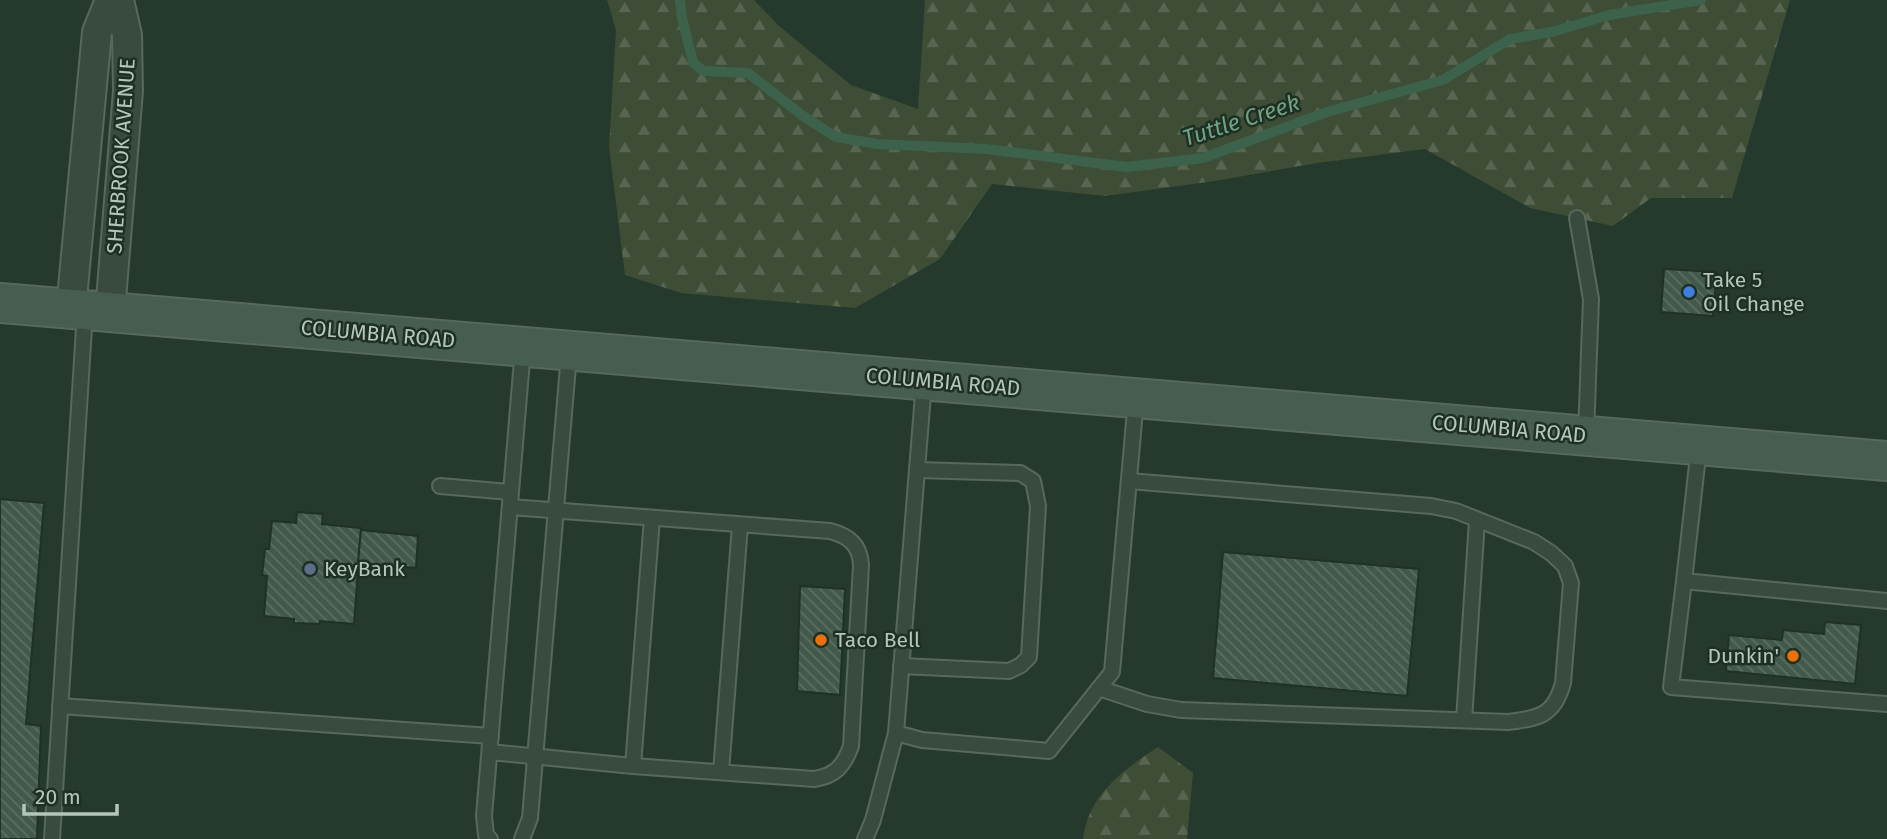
<svg xmlns="http://www.w3.org/2000/svg" width="1887" height="839" font-family="'Fira Sans',sans-serif">
<style>
.forest{fill:url(#forest-firs)}
.lines{fill:none;stroke-linecap:round;stroke-linejoin:round}
.stream{stroke:#3c624b;stroke-width:10}
.building{fill:url(#building-back-hatch);stroke:#203126;stroke-width:2}
.service-casing{stroke:#57685d;stroke-width:18}
.minor-casing{stroke:#57685d;stroke-width:32}
.secondary-casing{stroke:#57685d;stroke-width:42}
.service{stroke:#394b3f;stroke-width:14}
.minor{stroke:#394b3f;stroke-width:28}
.secondary{stroke:#475d50;stroke-width:38}
.shop-dot{fill:#3f7fe0;stroke:#1e2f24;stroke-width:2.5}
.service-dot{fill:#5c6f8a;stroke:#1e2f24;stroke-width:2.5}
.food-dot{fill:#e8710a;stroke:#1e2f24;stroke-width:2.5}
.labels{text-anchor:middle;stroke-width:5;stroke-linejoin:round;paint-order:stroke}
.street-label{font-size:21px;fill:#b4c6bb;stroke:#1e2f24}
.poi-label{font-size:21px;fill:#b4c6bb;stroke:#1e2f24;text-anchor:start}
.water-label{font-size:23px;font-style:italic;fill:#71a282;stroke:#1e2f24}
</style>
<defs>
<pattern id="forest-firs" width="22" height="20" patternUnits="userSpaceOnUse" patternTransform="scale(1.75)"><rect width="22" height="20" fill="#3e4d35"/><path d="M5 1l3.5 6h-7zM16 11l3.5 6h-7z" fill="#586550"/></pattern>
<pattern id="building-back-hatch" width="6" height="6" patternUnits="userSpaceOnUse" patternTransform="scale(1.75)"><rect width="6" height="6" fill="#42594b"/><path d="M-1 5l2 2M0 0l6 6M5-1l2 2" fill="none" stroke="#5b6f63"/></pattern>
</defs>
<rect width="100%" height="100%" fill="#253a2d"/>
<!-- forest -->
<g class="forest">
<path d="M607,0H754L779,26L851,85L918,109L925,0H1790L1732,198H1651L1613,226L1530,208L1425,149L1317,163L1215,181L1105,196L992,184L940,259L855,308L681,293L625,275L609,147L616,30Z"/>
<path d="M1158,747L1193,773L1187,839H1083C1088,795 1124,769 1158,747Z"/>
</g>
<g class="lines">
<!-- stream -->
<path class="stream" d="M680,0L682,18L693,62L703,71L748,73L803,116L836,137L877,144L986,149L1127,167L1203,158L1327,112L1443,80L1510,39L1552,32L1609,15L1701,0"/>
</g>
<!-- building -->
<g class="building">
<path d="M1664,269L1717,272L1713,316L1661,312Z"/>
<path d="M0,499L44,503L26,724L41,726L37,839H0Z"/>
<path d="M297,512L323,514L322,524L361,528L354,624L320,621L319,624L294,623V619L264,616L267,576L262,575L265,549H269L272,521L296,523Z"/>
<path d="M361,530L418,536L416,568L358,563Z"/>
<path d="M1223,552L1419,569L1407,696L1213,678Z"/>
<path d="M800,586L845,589L840,695L797,691Z"/>
<path d="M1825,622L1861,625L1855,684L1726,671L1729,635L1782,640L1783,630L1824,634Z"/>
</g>
<g class="lines">
<!-- service casing -->
<g class="service-casing">
<g id="service">
<path d="M1577,218L1591,299L1586,434"/>
<path d="M1699,447L1684,581L1887,601"/>
<path d="M440,486L511,492"/>
<path d="M1684,581L1671,687L1887,704"/>
<path d="M901,666L1009,671L1021,665L1029,657L1038,506L1033,481L1020,473L917,470"/>
<path d="M1099,688L1147,704L1181,710L1508,722C1539,718 1554,716 1563,683L1571,583L1565,566L1551,553L1534,542L1456,511L1431,506L1129,481"/>
<path d="M60,706L491,736"/>
<path d="M1464,720L1477,520"/>
<path d="M896,733L922,740L1049,751L1112,672L1136,399"/>
<path d="M490,752L633,766L814,779C835,776 844,766 851,746L861,565C860,545 849,536 830,531L510,507"/>
<path d="M633,766L652,518"/>
<path d="M721,772L740,525"/>
<path d="M52,839L85,312"/>
<path d="M490,839L486,835L484,816L523,348"/>
<path d="M522,839L530,818L569,354"/>
<path d="M865,839L873,820L896,733L924,382"/>
</g>
</g>
<!-- minor casing -->
<g class="minor-casing">
<g id="minor">
<path d="M71,309L97,32L110,0"/>
<path d="M110,312L128,91L127,35L119,0"/>
</g>
</g>
<!-- secondary casing -->
<g class="secondary-casing">
<path id="secondary" d="M0,303L1887,461"/>
</g>
<!-- service -->
<use href="#service" class="service"/>
<!-- minor -->
<use href="#minor" class="minor"/>
<!-- secondary -->
<use href="#secondary" class="secondary"/>
</g>
<!-- markers -->
<circle class="shop-dot" cx="1689" cy="292" r="7"/>
<circle class="service-dot" cx="310" cy="569" r="7"/>
<g class="food-dot">
<circle cx="821" cy="640" r="7"/>
<circle cx="1793" cy="656" r="7"/>
</g>
<g class="labels">
<!-- street labels -->
<g class="street-label">
<text transform="translate(121 156) rotate(-86)" y="7">SHERBROOK AVENUE</text>
<text transform="translate(378 334) rotate(5)" y="7">COLUMBIA ROAD</text>
<text transform="translate(943 382) rotate(5)" y="7">COLUMBIA ROAD</text>
<text transform="translate(1509 429) rotate(5)" y="7">COLUMBIA ROAD</text>
</g>
<!-- poi labels -->
<g class="poi-label">
<text x="1703" y="287">Take 5<tspan x="1703" dy="24">Oil Change</tspan></text>
<text x="324" y="576">KeyBank</text>
<text x="835" y="647">Taco Bell</text>
<text x="1779" y="663" text-anchor="end">Dunkin'</text>
</g>
<!-- water labels -->
<g class="water-label">
<text transform="translate(1241 120) rotate(-18)" y="8">Tuttle Creek</text>
</g>
</g>
<!-- scale -->
<path d="M24 804v10h93v-10" fill="none" stroke="#b4c6bb" stroke-width="3.5"/>
<text x="35" y="804" font-size="21" fill="#b4c6bb" stroke="#1e2f24" stroke-width="5" paint-order="stroke">20 m</text>
</svg>
